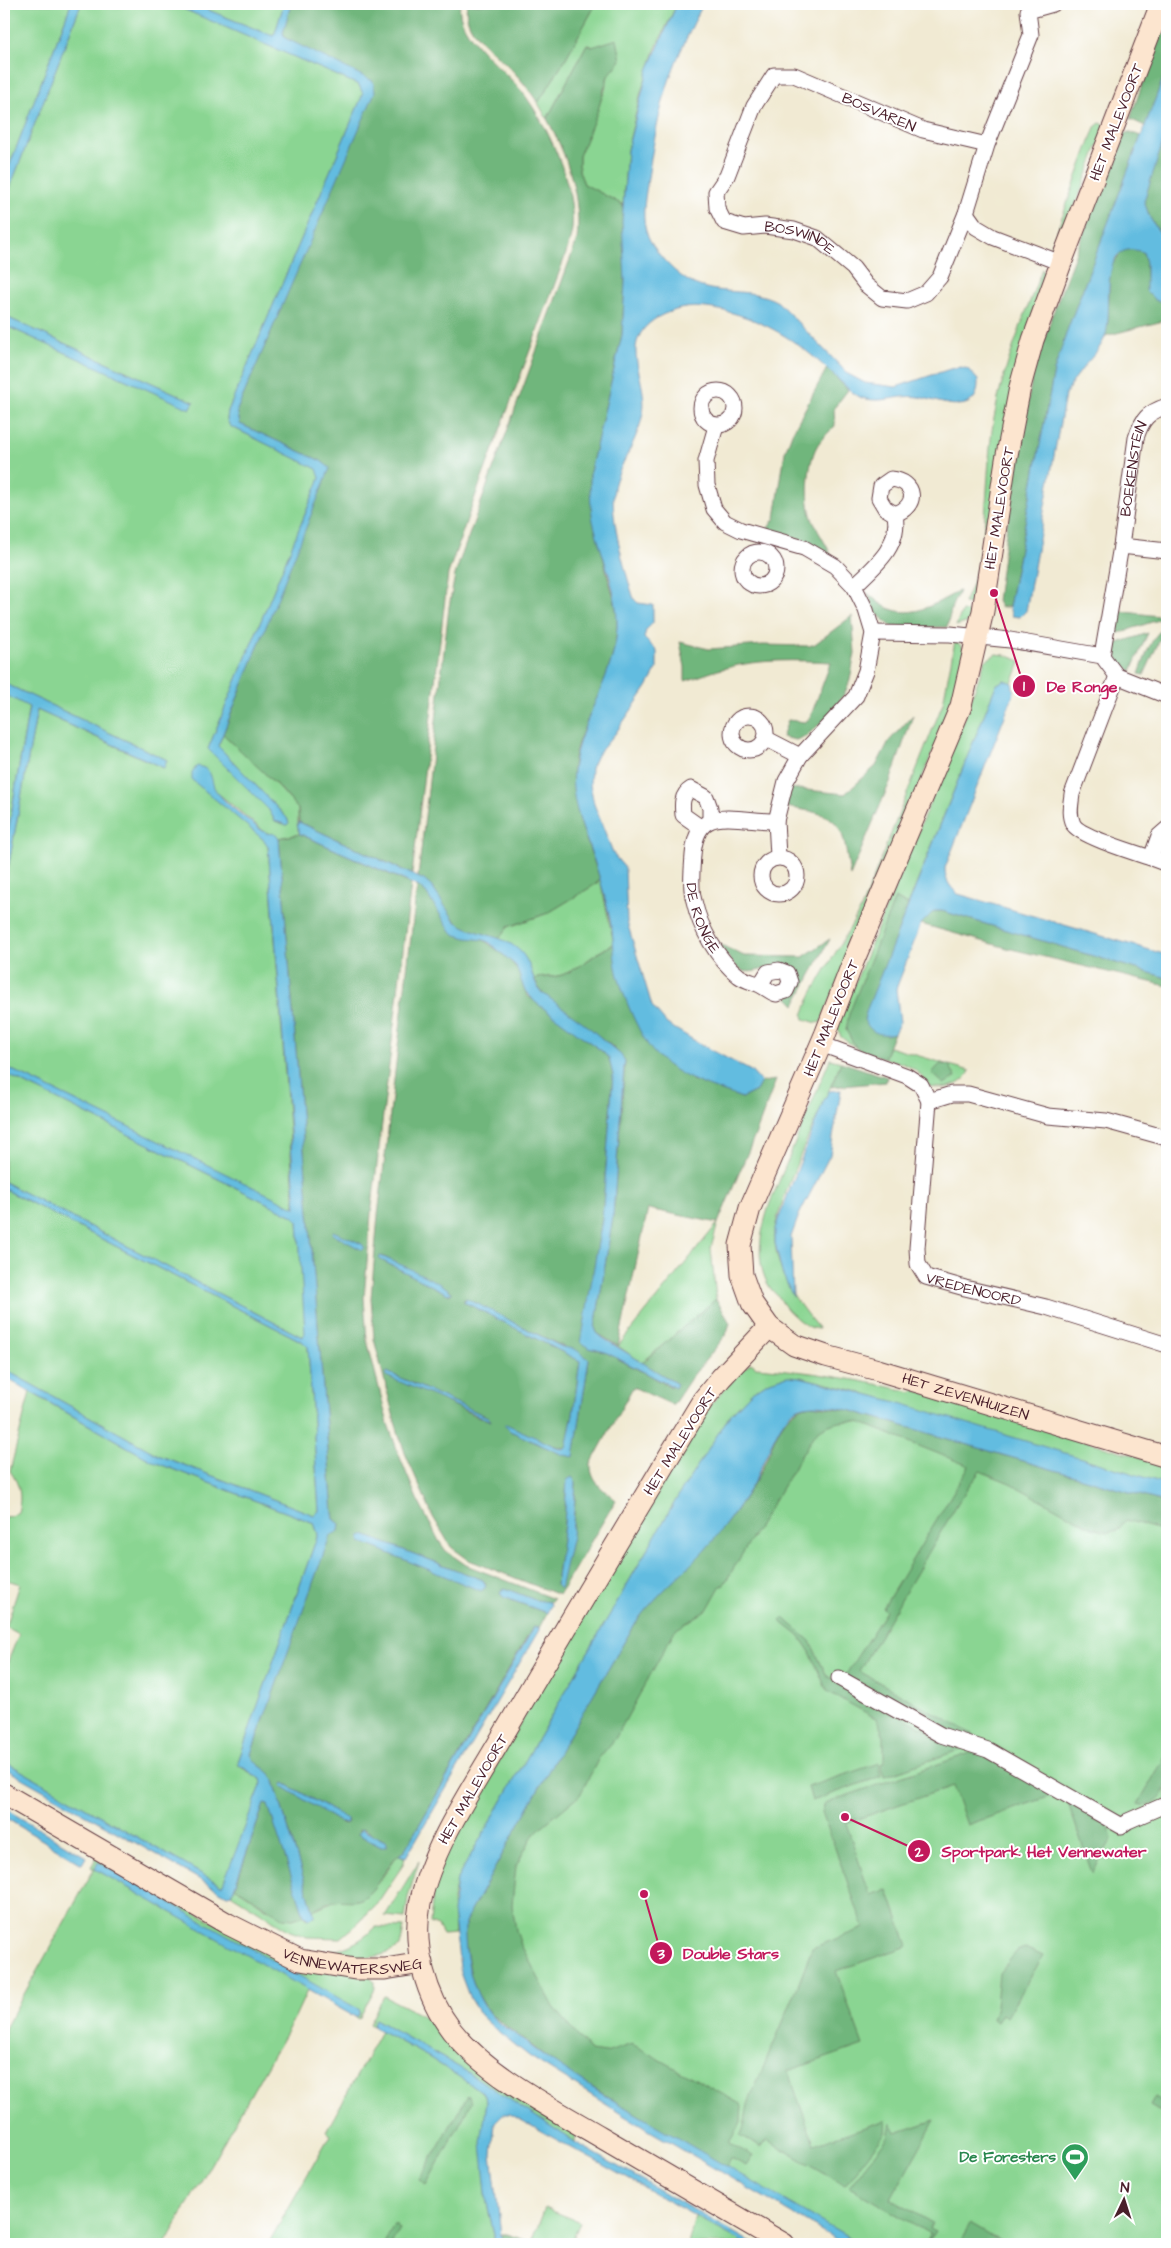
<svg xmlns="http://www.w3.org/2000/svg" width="1171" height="2248" font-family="'Architects Daughter',sans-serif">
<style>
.green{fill:#8ad592;stroke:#6a7a5e}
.forest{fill:#6fb67c;stroke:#5c6a54;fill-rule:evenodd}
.water{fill:#62bce0;stroke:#566e86}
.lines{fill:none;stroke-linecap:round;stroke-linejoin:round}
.street-casing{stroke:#633d44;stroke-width:17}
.secondary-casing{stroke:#633d44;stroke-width:23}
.street{stroke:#fff;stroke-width:15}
.secondary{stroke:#fce5cf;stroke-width:21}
.labels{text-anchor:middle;stroke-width:4;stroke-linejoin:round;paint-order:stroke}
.street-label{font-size:15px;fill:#4a1f2b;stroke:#fff}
.leisure-label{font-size:15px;font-weight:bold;fill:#27864d;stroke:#fff;text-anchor:end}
.leader{fill:none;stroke:#c2185b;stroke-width:2}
.callout-dot{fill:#c2185b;stroke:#fff;stroke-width:2}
.mark-label{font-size:15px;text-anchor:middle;font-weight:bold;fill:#fff}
.callout-label{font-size:16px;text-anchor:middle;font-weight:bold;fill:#c2185b;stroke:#fff;stroke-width:4;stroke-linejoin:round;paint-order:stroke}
</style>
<rect width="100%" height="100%" fill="#fff"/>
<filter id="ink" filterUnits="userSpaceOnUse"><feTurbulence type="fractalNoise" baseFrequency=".02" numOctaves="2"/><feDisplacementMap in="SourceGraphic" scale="10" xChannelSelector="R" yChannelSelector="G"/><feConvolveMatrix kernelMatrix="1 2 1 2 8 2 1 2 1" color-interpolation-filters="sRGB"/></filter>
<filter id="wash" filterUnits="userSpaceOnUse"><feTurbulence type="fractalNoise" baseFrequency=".0096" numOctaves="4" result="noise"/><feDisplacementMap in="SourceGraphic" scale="20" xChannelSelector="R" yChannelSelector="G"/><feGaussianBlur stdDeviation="1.12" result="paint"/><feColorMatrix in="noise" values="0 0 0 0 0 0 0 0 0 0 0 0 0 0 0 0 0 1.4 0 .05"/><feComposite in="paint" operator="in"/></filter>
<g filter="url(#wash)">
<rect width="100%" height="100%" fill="#f1ead3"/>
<!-- green -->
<g class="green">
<path d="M4,4H71L4,180Z"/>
<path d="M81,4H185L182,8L359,85L363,94L228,411L227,420L230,426L318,469L320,478L208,749L269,810L275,821L287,825L289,823L287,818L218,746L223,734C249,757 275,782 298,809V830L300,834L279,838L274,834L266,833L192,772L267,843L268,846L295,1208L4,1066V891L37,710L163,768L167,760L4,683V325L190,408L194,402L4,316V203Z"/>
<path d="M193,4H284L275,33L273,36Z"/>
<path d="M596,4H677L656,48L641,92L627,150L623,205L584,184L579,171V156L605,90L608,76L621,60L587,44L547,119L538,103L562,65Z"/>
<path d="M1100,123L1106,125L1061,243L1050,250L1095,127Z"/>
<path d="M1042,269L1046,276L974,605L964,603C992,546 983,479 994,418C1003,367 1024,318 1042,269Z"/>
<path d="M962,611L972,613L969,622L956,626Z"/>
<path d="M955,641L963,647L965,653L953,703L821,1022L817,1023L804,1019L803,1015L812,993L861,909L943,703Z"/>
<path d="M996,654L1005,655L1021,661L1012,683L1004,680L996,685L908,905L895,898L846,1030L856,1048L841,1037L837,1026L956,740L985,661Z"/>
<path d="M4,694L29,706L4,857Z"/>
<path d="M600,879L614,944C595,952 581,968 562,975C553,978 543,976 534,979C529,960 518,947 499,939L508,927L548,913L596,884Z"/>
<path d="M889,1047L970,1071C963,1086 944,1090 930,1087C916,1067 907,1064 884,1058Z"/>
<path d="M830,1059L841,1062C823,1106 801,1149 785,1195C780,1210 773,1226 775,1243C779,1278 797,1303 819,1329C810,1329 800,1322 793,1315C786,1309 783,1304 779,1297C776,1294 773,1292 771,1289C753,1263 761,1230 770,1203Z"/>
<path d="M4,1073L293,1216L298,1221L306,1332L302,1337L4,1182Z"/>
<path d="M4,1189L303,1342L308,1347L319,1511L314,1515L158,1455L4,1369Z"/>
<path d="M718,1223L711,1248L716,1299L642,1363L618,1346Z"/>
<path d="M751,1363L756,1367C808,1371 861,1380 912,1392L914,1390L1167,1465V1484L853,1390L800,1377L769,1381L752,1392L730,1415L680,1493L457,1879L453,1900L455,1934L443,1935L438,1926L430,1923L433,1892L444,1857L689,1428L740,1372Z"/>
<path d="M30,1392L154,1462L314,1523L318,1534L238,1762L239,1766L261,1779L262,1783L224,1884L221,1885L4,1761V1671L19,1634L6,1627L20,1584L4,1579V1517L12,1516L18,1512C22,1496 20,1485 10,1471Z"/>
<path d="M810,1405L1167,1503V2244H859L726,2168L631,2110L475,1903L495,1866Z"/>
<path d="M398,1854L405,1858L403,1865L374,1908L368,1911L361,1921L341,1938L307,1937L290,1931L232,1895L235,1887L269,1910L293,1919L304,1915L306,1919L314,1913L313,1910L334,1901L365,1897L381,1879Z"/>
<path d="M96,1858L221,1926L369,1975L375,1982V1988L359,2019L355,2017L358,2016L360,2012L94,1867L95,1869L308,1989L295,2017L165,2244H11L4,2240V2030L94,1869L91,1867Z"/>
<path d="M419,1861L408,1897L405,1918L385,1916Z"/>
<path d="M376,1927L404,1928L400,1947C377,1961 341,1962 316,1954C341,1951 358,1944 376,1927Z"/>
<path d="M384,1996L431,2020L444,2041L466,2060L576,2129L575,2142L469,2073L375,2019L372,2026L369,2024Z"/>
<path d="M381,2031L430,2058L484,2093L487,2101L482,2143L487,2203L494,2234V2244H391L399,2229L395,2224L383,2244H268L330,2135L326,2132Z"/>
<path d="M545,2208L580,2222L571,2244H531Z"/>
<path d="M695,2216L746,2244H688Z"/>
</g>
<!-- forest -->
<g class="forest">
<path d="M291,4H460C454,34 506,70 524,94C549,128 576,187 572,229C570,243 565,257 560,270L472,505L448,574L412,874L299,822L298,809L280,788L223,734L329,468L321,461L240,424L237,410L374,92L285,38L283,33Z"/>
<path d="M467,4H596L562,65L538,103C530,91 521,79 511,69C495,51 461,32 467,4Z"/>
<path d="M1167,13V68L1145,126L1130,119Z"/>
<path d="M617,39L621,60L608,76L598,110L579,156V171L584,184L623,205L625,281L622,335L590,472C590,507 599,539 607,573C612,594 618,605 617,628C614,671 591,707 577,746C563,789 587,839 600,879L596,884L548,913L508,927L499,939C486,933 466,931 456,921C442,907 437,887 418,877L449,607L455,575L461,557L577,240C582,200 567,154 547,119L587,44L592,47Z"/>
<path d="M1129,132L1141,136L1068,328L1054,371L1009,607H1000L997,601L1013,479L1033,374L1053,313L1120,136Z"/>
<path d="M1162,144L1167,146V244L1150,218L1144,201Z"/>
<path d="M1130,248L1143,252L1146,263V276L1163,303H1167V320L1105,336L1108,319L1110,268L1122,251Z"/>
<path d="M827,368L848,390L834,408L835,426C829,432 821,439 817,446C807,464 805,505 814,523C819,534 827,545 832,557L805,541L766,531L775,518L785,452L792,433Z"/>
<path d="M959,591L952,606L947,627H892L875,612L867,592C900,626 924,610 959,591Z"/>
<path d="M1118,611L1167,617L1113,635Z"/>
<path d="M852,616L855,653L850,680L845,693L829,716L806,736L796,740L782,737L788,720L805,722L810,718L831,662C796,660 759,659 726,668C712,671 699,677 685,681V667L680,642L709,649L763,645L809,646L815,644Z"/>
<path d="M1167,626V634L1161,637L1144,675L1139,674C1145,658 1151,634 1167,626Z"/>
<path d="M1148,633L1131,671C1120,665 1115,657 1115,644Z"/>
<path d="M913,715L890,782L850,876C842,820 842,815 785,807L788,788L845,794L876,766L889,741Z"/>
<path d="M300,834L411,884L371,1214L364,1298L367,1340L388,1424L399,1455L417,1499L439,1541L446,1551L466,1565L554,1599L550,1602L535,1600L504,1588L500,1593L503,1597L547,1613L539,1628L534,1627L530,1632L404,1851C389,1859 380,1885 366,1896C356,1904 347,1899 335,1901C328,1902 320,1906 313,1910L273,1778C267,1767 255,1767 251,1754L330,1535L339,1531L340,1524L334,1519L333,1513L279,838ZM364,1535L483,1580L486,1584L484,1589L481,1590L361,1542ZM284,1783L347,1819L348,1822L345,1824L341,1823L283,1786ZM364,1829L387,1842L388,1844L381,1847L358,1834L359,1830Z"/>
<path d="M417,886L426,893L453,934L484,940L509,959L518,970L524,989L528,996L603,1052L609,1059L613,1075L602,1219L595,1263L589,1348L605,1352L671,1387L677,1384L642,1363L716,1299L730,1323L726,1335L691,1378L673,1405L633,1387L591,1464C590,1482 604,1490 616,1500L559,1595L469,1560L451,1547L433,1517L405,1453L395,1422L374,1339L371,1298L378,1215ZM382,1256L450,1290V1295L381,1260ZM464,1299L589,1359L574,1456L563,1455L510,1431C520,1434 560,1449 566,1448L573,1414L580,1361L464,1302ZM387,1372L488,1417L491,1421L474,1415L386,1373ZM567,1481L576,1482C574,1517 573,1554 556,1585L564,1524Z"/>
<path d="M895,898L908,905L864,1019L886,1035L894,1033L884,1058L856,1048L846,1030L849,1014Z"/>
<path d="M933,911H942L1167,978V986L1007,948L921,924Z"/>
<path d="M830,939L795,1005L788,998L793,984L775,966C736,978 741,972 717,943L744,956L803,957Z"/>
<path d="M614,944L618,976L692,1080L742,1098L756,1091L761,1082L776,1080L756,1133L718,1223L648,1209L618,1346L597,1333L595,1328L613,1216L625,1061L613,1047L541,992L534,979C543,976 553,978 562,975C581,968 596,952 614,944Z"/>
<path d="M841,1062L887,1077L886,1082L831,1087Z"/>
<path d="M940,1064L949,1065L956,1077L944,1084L932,1073Z"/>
<path d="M810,1405L849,1410L1167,1503V1532L1126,1520L1117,1531L1108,1532L1092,1528L1010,1483L980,1471L959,1501L859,1671L997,1748L951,1735L845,1676L886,1611L883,1608L969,1466L859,1422C843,1419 824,1424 813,1436L723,1586L721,1585L707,1610L675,1630L615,1739L599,1758L580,1795L539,1829L532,1837L516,1866L512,1905L516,1930L521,1945L554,2007L590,2051L606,2053L632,2044L742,2105L741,2122L729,2143L753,2156L746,2166L731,2158L726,2168L565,2071L490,2014L477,1993L471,1976L464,1940L465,1922L550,1768L636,1622C655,1595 682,1574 704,1550C725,1527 743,1502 758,1476C774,1450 776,1412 810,1405Z"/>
<path d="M783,1617L810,1641L827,1676L962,1749L885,1776L881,1764L884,1762V1737L877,1719L827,1691L810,1652L799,1636L780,1621Z"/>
<path d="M973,1752H984L1057,1794L967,1825L953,1786L846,1823L870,1895L888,1890L908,1946L836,1971L863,2045L788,2071L814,2144L886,2120L885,2133L845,2185L767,2140L760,2147L740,2136C747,2124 745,2111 750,2099C771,2048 794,2000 812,1948L864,1928L822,1812L825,1803Z"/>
<path d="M1167,1753C1167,1763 1170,1776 1167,1785C1164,1799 1151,1809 1138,1804Z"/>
<path d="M879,1763L882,1776L812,1801L808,1787Z"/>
<path d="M1067,1800L1108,1824L1112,1839L1092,1873Z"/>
<path d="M264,1804L270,1806L304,1915L293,1919L283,1918L235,1887Z"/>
<path d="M1025,1948L1043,1956L1007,2017L1002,2014L997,2022L992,2019L996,2006L999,1973L1017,1951Z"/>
<path d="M468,2095L472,2102L426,2185L419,2180Z"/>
<path d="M1155,2097L1167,2104V2116L1150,2106Z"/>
<path d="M935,2120L891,2199L932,2223L929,2229L935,2232L927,2244L930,2234L849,2187L888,2137L891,2123L896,2133Z"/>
<path d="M395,2223L400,2229L391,2244H383Z"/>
<path d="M970,2224L1005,2244H958Z"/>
<path d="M502,2234H507L532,2242L531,2244H502Z"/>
</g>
<!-- water -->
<g class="water">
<path d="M71,4H81L4,203V180Z"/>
<path d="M185,4H193L273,36L275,33L284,4H291L283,33L285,38L373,81L375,92L237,410L240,424L321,461L330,468L218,746L287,818L289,823L287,825L275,821L269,810L208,749L320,478L317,469L230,426L227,420L228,411L363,94L359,85L181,8Z"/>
<path d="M677,4H703C691,29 678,54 669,81C659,111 653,145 648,178C646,194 641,214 646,231C652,250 673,272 690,282C718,297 750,286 778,302L848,374L865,383L896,387L950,369L961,367L968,369L978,380C978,387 978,396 971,401C959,411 932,399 918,397C895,394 881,406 857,396C846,388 837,377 826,368C796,340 765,321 725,311C709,308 692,305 676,310C661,314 644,323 638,339C630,359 648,388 643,413C639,437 624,457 616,480C606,507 625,571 634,599L638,603L653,605V623L646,630L644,638L657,651V669L647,687L615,734L597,755L591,768L590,784L594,804L614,855L625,868L627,922L652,1006L667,1024L702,1045L751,1071L761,1082L756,1091L742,1098C710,1087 668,1075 648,1045C636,1026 624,998 618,976C614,962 614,946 612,931C609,914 605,896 600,880C591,845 569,807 573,770C579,720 615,678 617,627C618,590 601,556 593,521C590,505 590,488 590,472L622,335L625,281L622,222L627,150L648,70Z"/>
<path d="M1167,68V130L1144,201L1150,218L1167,244V303L1155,300L1146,291V263L1143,252C1095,236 1115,311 1105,337C1099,352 1088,360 1080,372C1074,379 1070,387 1065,395L1026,611L1020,617L1012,616L1009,607L1054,371L1068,328Z"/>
<path d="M4,316L194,402L190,409L4,325Z"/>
<path d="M1004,680L1012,683L1014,693L945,868C945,880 949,886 958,894L1167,955V978L942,911H934L921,924L896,989L900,1022L894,1033C879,1037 871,1032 864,1020L867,1009L996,685Z"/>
<path d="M4,683L167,760L164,768L37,710L4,891V857L29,707L4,694Z"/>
<path d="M197,766C216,769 209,783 217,792C228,806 246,818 260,829L266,833L276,834L279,838L333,1513L334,1519L340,1524L339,1531L330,1536L251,1754C255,1767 267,1767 273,1778L314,1913V1917L308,1919L304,1915L268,1805L264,1804L232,1894L227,1895L4,1768V1761L221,1885L223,1884L262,1783L261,1779L239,1765L238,1762L318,1534L314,1523L154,1462L4,1377V1369L158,1455L314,1515L319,1511L308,1347L303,1342L4,1189V1182L302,1337L305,1333L298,1221L293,1216L4,1073V1066L296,1208L268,846L264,840L192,780V772Z"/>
<path d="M299,822L424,880L432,887L455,921C474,935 502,934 519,950C532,962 531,979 541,992L584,1023L621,1055L625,1061L624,1067L613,1216L595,1328L597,1333L603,1338L677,1384L675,1388L605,1352L589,1348L581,1343L602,1219L613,1075L609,1059L603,1052L535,1002L524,989L516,966L490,943L484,940L466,938L453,934L426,893L419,887L300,834L297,825Z"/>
<path d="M841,1090L830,1155L799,1215L791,1237L793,1297L782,1273L775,1243V1228L824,1100L829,1091Z"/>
<path d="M333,1231L362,1244L365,1248L362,1250L332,1234Z"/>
<path d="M381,1256C395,1262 446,1284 452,1293L448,1294L381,1260L379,1257Z"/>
<path d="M466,1298L562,1347L575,1349L589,1359L574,1457L563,1455L510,1431L504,1425L506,1424L561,1449L566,1448L573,1414L580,1361L464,1302Z"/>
<path d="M387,1372L488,1417L491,1421L386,1376L385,1374Z"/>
<path d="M787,1376L800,1377L897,1402L1167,1484V1503L849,1410C831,1407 809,1400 793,1411C777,1422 763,1468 751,1487C737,1509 722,1531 704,1551C681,1575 655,1596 636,1622L550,1768L465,1922C464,1954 470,1987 489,2013C496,2022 507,2028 516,2035C543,2056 571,2074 599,2092L859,2244H844L626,2117L529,2056L494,2028L480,2015L470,1999L461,1975L453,1912L457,1879L680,1493L730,1415L752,1392L769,1381Z"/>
<path d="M572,1477L576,1482L572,1536L560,1589L556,1585L564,1524L567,1480Z"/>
<path d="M364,1535L483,1580L486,1587L481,1591L361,1542L360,1536Z"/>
<path d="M504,1588L535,1600L550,1602L551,1605L547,1613L503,1597L500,1593Z"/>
<path d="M534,1627L539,1628V1630L406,1857L399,1855L404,1851Z"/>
<path d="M284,1783L347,1819V1823H341L282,1786Z"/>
<path d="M4,1808L86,1857L82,1864L4,1817Z"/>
<path d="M361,1829L387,1842V1847H381L358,1834Z"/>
<path d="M98,1862L360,2010L358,2016L355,2017L95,1869Z"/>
<path d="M375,2019L469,2073L575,2142L754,2244H746L510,2114H503L495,2122L492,2154L502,2244H494V2234L487,2203L481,2143L487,2101L484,2093L430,2058L372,2026Z"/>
</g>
</g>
<g filter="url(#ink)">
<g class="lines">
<!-- street casing -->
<g class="street-casing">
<g id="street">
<path id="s1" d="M987,145L923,130L794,75H774L754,106L727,176L716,192L717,208L724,222L744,228L765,226L794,230L817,238L853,268L866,285L882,298L907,301L926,293L940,277L966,213L987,145L1031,35L1028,11L1053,4"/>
<path d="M966,213L976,227L993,237L1061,263"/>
<circle cx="718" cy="408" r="17"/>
<path id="s2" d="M716,426L706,461L707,485L714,509L725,522L741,530L804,548L835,566L854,586L866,610L873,633L866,671L856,696L800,756L786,781L776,821C758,822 722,813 708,822C697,828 694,843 693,855C692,870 690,887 694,901C700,928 717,959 739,976C746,981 753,982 760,985C766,988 770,992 776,994L786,991L790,982L787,973L779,970L768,972L760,985"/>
<path d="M891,479C916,481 919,506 895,514L885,508L879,498L881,486Z"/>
<path d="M1121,546L1167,551"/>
<circle cx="759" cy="569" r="17"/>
<path d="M854,586C875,566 901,546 895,514"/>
<path d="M873,633L950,634L1010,640L1102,656L1117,676L1167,696"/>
<path id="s3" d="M1102,656L1121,546L1136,438C1142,419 1148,412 1167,406"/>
<path d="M1117,676L1072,794C1071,804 1068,814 1073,824C1079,836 1136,853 1151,858"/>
<circle cx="749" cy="733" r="17"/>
<path d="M767,739L800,756"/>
<path d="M776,821L778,856"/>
<path d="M700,827L683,815C682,805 681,795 691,789L706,797L710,808V820"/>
<path d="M1167,829L1159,836L1151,858L1167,864"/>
<circle cx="779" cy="876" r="18"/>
<path d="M821,1044L907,1076L921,1085L929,1101L952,1094H968L1048,1116L1106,1121L1167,1138"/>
<path id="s4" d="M929,1101L917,1248L918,1264L926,1277L965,1288L1046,1307L1167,1345"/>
<path d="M839,1678L941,1735L988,1750L1121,1826L1128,1821L1167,1804"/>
</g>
</g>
<!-- secondary casing -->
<g class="secondary-casing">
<g id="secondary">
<path id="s5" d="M1161,4L1061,263L1033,340L1020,387L1006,460L983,611L961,706L853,962L825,1035L750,1208L740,1245L742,1275L752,1303L769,1327L794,1345L826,1356L878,1370L1167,1457"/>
<path d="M769,1327L721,1378L703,1400C637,1509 571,1619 506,1730C476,1783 432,1845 420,1904C412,1947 426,1997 452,2031C488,2076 552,2108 601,2137C662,2173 723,2209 784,2244"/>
<path id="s6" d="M4,1794L228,1924L300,1960L355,1969H385L422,1963"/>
</g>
</g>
<!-- street -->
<use href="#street" class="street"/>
<!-- secondary -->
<use href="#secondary" class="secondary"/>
</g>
</g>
<!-- icons -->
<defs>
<g id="stadium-pin" transform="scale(1.4375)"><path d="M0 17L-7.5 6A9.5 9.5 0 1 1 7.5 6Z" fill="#2e9e5b" stroke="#fff"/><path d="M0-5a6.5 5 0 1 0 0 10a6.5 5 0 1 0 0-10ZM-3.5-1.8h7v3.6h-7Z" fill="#fff"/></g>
</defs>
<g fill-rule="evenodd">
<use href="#stadium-pin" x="1075" y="2157"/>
</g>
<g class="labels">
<!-- street labels -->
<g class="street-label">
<text transform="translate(879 112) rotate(23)" y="5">BOSVAREN</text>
<text transform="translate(1116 122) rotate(-69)" y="5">HET MALEVOORT</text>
<text dy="5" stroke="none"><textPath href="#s1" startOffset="468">BOSWINDE</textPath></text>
<text dy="5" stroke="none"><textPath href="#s3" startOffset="190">BOEKENSTEIN</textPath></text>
<text transform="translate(999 508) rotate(-81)" y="5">HET MALEVOORT</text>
<text dy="5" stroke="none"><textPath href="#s2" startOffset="689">DE RONGE</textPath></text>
<text transform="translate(831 1018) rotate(-68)" y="5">HET MALEVOORT</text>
<text dy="5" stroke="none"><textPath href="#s4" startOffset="228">VREDENOORD</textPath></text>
<text dy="5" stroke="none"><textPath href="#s5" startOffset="1615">HET ZEVENHUIZEN</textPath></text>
<text transform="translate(680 1441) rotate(-58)" y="5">HET MALEVOORT</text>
<text transform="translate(473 1789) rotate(-60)" y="5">HET MALEVOORT</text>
<text dy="5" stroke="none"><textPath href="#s6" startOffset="392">VENNEWATERSWEG</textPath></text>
</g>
<!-- leisure labels -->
<g class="leisure-label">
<text x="1056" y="2162">De Foresters</text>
</g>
</g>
<!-- callouts -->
<path class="leader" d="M994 593L1024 686M845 1817L919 1851M644 1894L661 1953"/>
<g class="callout-dot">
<circle cx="994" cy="593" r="5"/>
<circle cx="845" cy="1817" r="5"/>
<circle cx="644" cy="1894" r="5"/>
<circle cx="1024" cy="686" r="12"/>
<circle cx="919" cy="1851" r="12"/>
<circle cx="661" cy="1953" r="12"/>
</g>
<g class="mark-label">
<text x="1024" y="691">1</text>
<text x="919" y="1857">2</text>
<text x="661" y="1959">3</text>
</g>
<g class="callout-label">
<text x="1082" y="692">De Ronge</text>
<text x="1044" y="1857">Sportpark Het Vennewater</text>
<text x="731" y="1959">Double Stars</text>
</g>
<!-- margin -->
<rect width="1171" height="2248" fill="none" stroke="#fff" stroke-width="20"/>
<!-- north arrow -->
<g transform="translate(1124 2200) rotate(4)" stroke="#ffffff" stroke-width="4" paint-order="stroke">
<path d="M0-4L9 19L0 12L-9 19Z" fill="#4a1f2b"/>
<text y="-8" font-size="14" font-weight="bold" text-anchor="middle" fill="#4a1f2b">N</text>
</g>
</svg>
